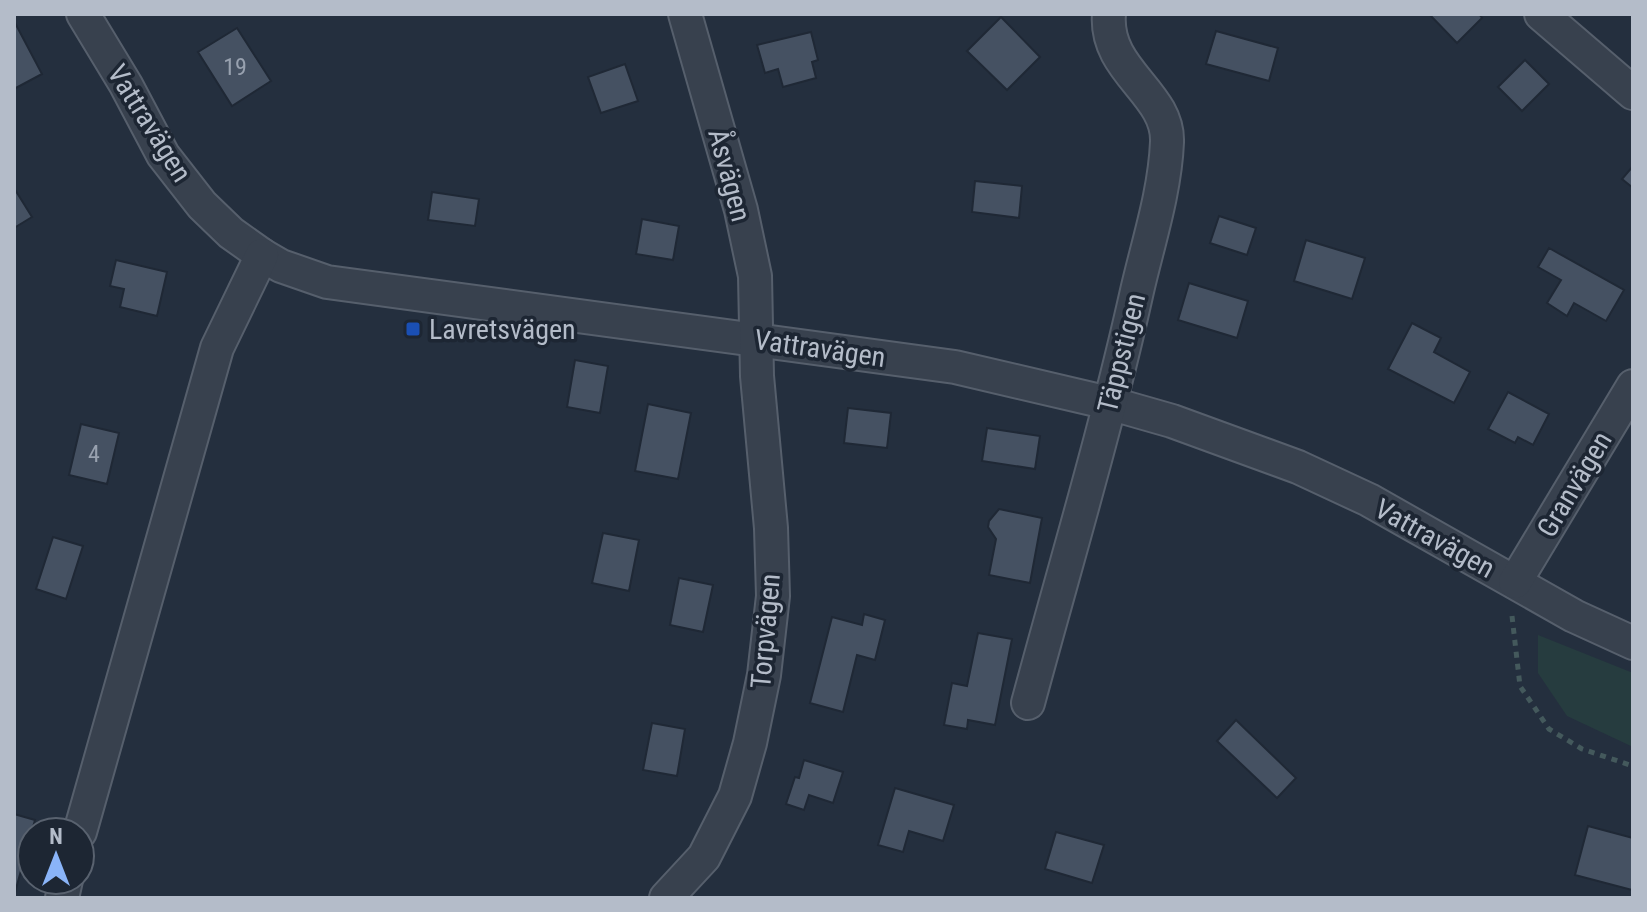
<svg xmlns="http://www.w3.org/2000/svg" width="1647" height="912" font-family="'Roboto Condensed',sans-serif">
<style>
.green{fill:#263c3f}
.building{fill:#455162;stroke:#1f2835;stroke-width:2}
.lines{fill:none;stroke-linecap:round;stroke-linejoin:round}
.minor-casing{stroke:#565f6c;stroke-width:36}
.path{stroke:#44595c;stroke-width:5;stroke-dasharray:6 6;stroke-linecap:butt}
.minor{stroke:#38414e;stroke-width:32}
.transit-dot{fill:#1a4fb4;stroke:#1d2633;stroke-width:3}
.labels{text-anchor:middle;stroke-width:7;stroke-linejoin:round;paint-order:stroke}
.number-label{font-size:24px;fill:#98a1af}
.street-label{font-size:28px;fill:#b4bcc9;stroke:#1d2633}
.poi-label{font-size:28px;fill:#b4bcc9;stroke:#1d2633;text-anchor:start}
</style>
<rect width="100%" height="100%" fill="#242f3e"/>
<!-- green -->
<path class="green" d="M1538,635L1633,673V747L1567,716L1538,673Z"/>
<!-- building -->
<g class="building">
<path d="M1429,14H1479L1482,18L1457,43Z"/>
<path d="M1001,17L1040,57L1007,90L967,51Z"/>
<path d="M14,21L42,74L14,89Z"/>
<path d="M237,28L271,81L232,106L198,52Z"/>
<path d="M1216,31L1278,48L1269,81L1206,64Z"/>
<path d="M811,32L818,60L812,62L816,78L783,87L778,69L765,73L757,45Z"/>
<path d="M1525,60L1549,84L1522,111L1498,87Z"/>
<path d="M625,64L638,101L601,113L588,77Z"/>
<path d="M1633,166V188L1622,179Z"/>
<path d="M975,181L1022,186L1019,218L972,212Z"/>
<path d="M14,188L32,217L14,228Z"/>
<path d="M432,192L479,199L475,226L428,220Z"/>
<path d="M1219,216L1256,228L1247,255L1210,243Z"/>
<path d="M642,219L679,226L673,260L636,254Z"/>
<path d="M1306,240L1365,258L1352,299L1294,281Z"/>
<path d="M1549,248L1624,290L1606,321L1574,303L1567,316L1547,303L1561,280L1538,267Z"/>
<path d="M116,260L167,272L157,316L120,307L124,289L110,286Z"/>
<path d="M1189,283L1248,301L1237,338L1178,320Z"/>
<path d="M1412,323L1441,338L1434,352L1470,372L1454,403L1388,369Z"/>
<path d="M575,360L608,366L600,413L567,407Z"/>
<path d="M1508,392L1549,414L1533,445L1518,437L1515,443L1488,429Z"/>
<path d="M648,404L691,413L678,479L635,471Z"/>
<path d="M848,408L891,413L887,448L844,443Z"/>
<path d="M81,424L119,433L107,484L69,475Z"/>
<path d="M987,428L1040,436L1035,469L982,461Z"/>
<path d="M999,509L1042,518L1030,583L989,575L996,539L988,527L989,521Z"/>
<path d="M603,533L639,540L629,591L592,583Z"/>
<path d="M53,537L83,546L66,599L36,589Z"/>
<path d="M679,578L713,585L703,632L670,625Z"/>
<path d="M864,614L885,620L875,660L857,655L843,712L810,703L832,617L862,625Z"/>
<path d="M978,633L1012,639L995,725L968,720L967,729L944,725L952,683L967,686Z"/>
<path d="M1236,720L1296,778L1277,798L1217,741Z"/>
<path d="M652,723L685,729L677,776L643,770Z"/>
<path d="M804,760L843,772L833,803L809,795L804,810L786,804L795,777L799,778Z"/>
<path d="M895,788L954,805L943,841L909,831L903,852L878,845Z"/>
<path d="M14,814L35,820L14,896Z"/>
<path d="M1588,826L1633,838L1632,890L1575,875Z"/>
<path d="M1056,832L1104,845L1092,883L1045,869Z"/>
</g>
<g class="lines">
<!-- minor casing -->
<g class="minor-casing">
<g id="minor">
<path d="M83,14L126,85L163,155L202,205L231,233L262,255L281,266L327,282L955,367L1109,403L1172,421L1298,467L1369,500L1574,616L1633,643"/>
<path d="M1541,14L1633,93"/>
<path d="M1515,582L1633,386"/>
<path d="M1028,703C1065,566 1106,430 1137,291C1148,243 1165,192 1167,142C1169,93 1104,71 1109,14"/>
<path d="M80,832L217,348L262,255"/>
<path d="M62,898L66,880"/>
<path d="M666,898L704,857L735,796L750,743L764,675L773,596L771,528L757,376L755,276L741,210L685,14"/>
</g>
</g>
<!-- path -->
<path class="path" d="M1512,616L1520,686L1549,729L1582,749L1633,766"/>
<!-- minor -->
<use href="#minor" class="minor"/>
</g>
<!-- markers -->
<rect class="transit-dot" x="405" y="321" width="16" height="16" rx="4"/>
<g class="labels">
<!-- number labels -->
<g class="number-label">
<text x="235" y="75">19</text>
<text x="94" y="462">4</text>
</g>
<!-- street labels -->
<g class="street-label">
<text transform="translate(150 123) rotate(58)" y="10">Vattravägen</text>
<text transform="translate(730 175) rotate(75)" y="10">Åsvägen</text>
<text transform="translate(820 348) rotate(8)" y="10">Vattravägen</text>
<text transform="translate(1121 353) rotate(-76)" y="10">Täppstigen</text>
<text transform="translate(1574 484) rotate(-59)" y="10">Granvägen</text>
<text transform="translate(1435 538) rotate(29)" y="10">Vattravägen</text>
<text transform="translate(765 631) rotate(-85)" y="10">Torpvägen</text>
</g>
<!-- poi labels -->
<g class="poi-label">
<text x="429" y="339">Lavretsvägen</text>
</g>
</g>
<!-- border -->
<rect width="1647" height="912" fill="none" stroke="#b4bcc9" stroke-width="32"/>
<!-- north arrow -->
<g transform="translate(56 856)"><circle r="38" fill="#1d2633" stroke="#59626f" stroke-width="2"/>
<path d="M0-6L14 30L0 20L-14 30Z" fill="#8ab4f8"/>
<text y="-12" font-size="22" font-weight="bold" text-anchor="middle" fill="#b4bcc9">N</text>
</g>
</svg>
